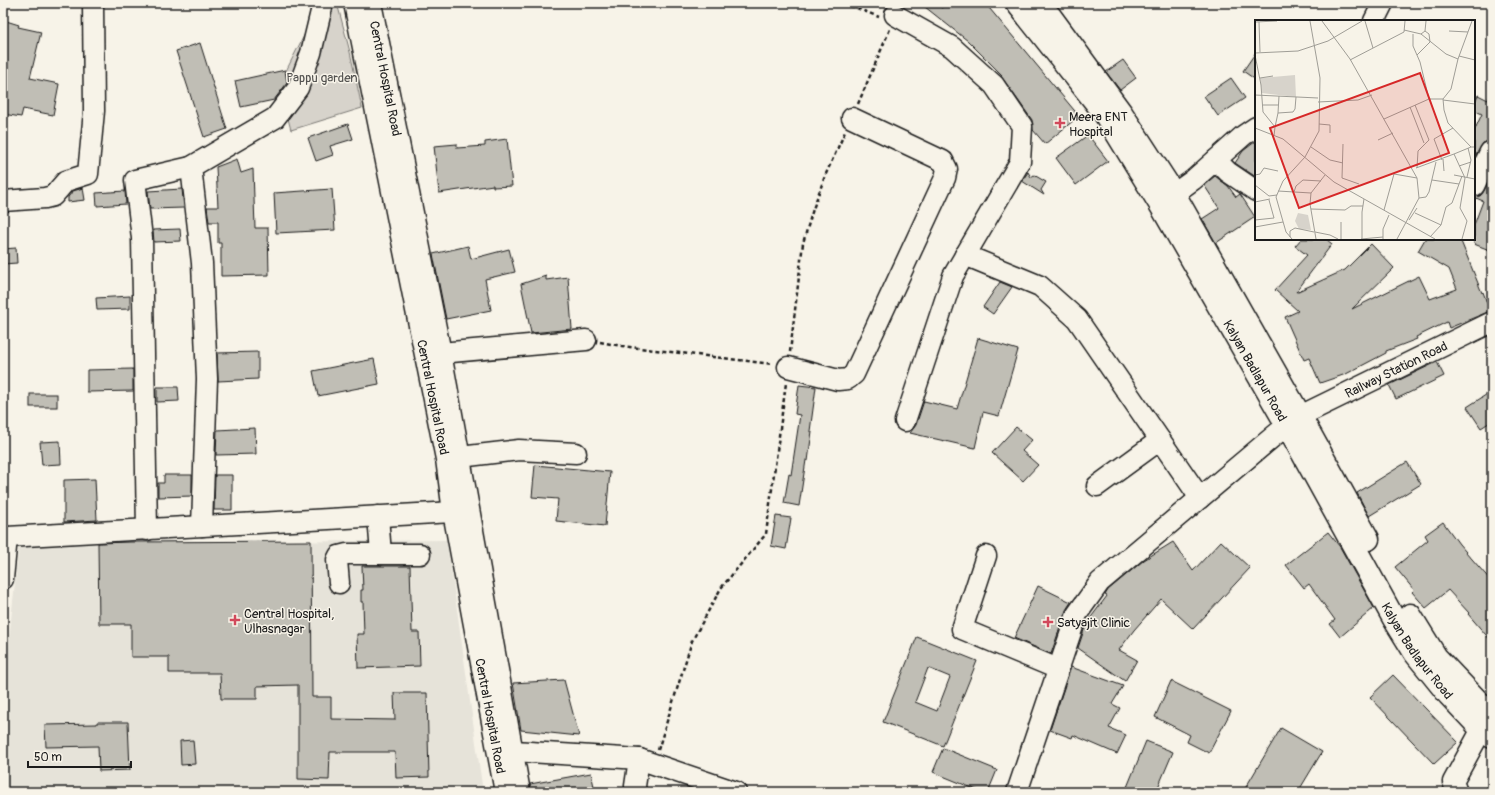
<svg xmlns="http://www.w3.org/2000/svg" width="1495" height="795" font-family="Pangolin,sans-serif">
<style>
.built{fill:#e6e3d9}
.green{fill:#d7d3cb;stroke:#7a7874}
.building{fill:#c0beb5;stroke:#1c1c1c;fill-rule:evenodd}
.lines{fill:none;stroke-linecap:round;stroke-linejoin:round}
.minor-casing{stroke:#1c1c1c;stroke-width:23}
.major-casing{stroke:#1c1c1c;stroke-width:25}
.path{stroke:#1c1c1c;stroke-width:2.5;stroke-dasharray:4 3;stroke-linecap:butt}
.minor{stroke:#f7f3e8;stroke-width:20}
.major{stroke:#f7f3e8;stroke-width:22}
.poi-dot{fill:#d1495b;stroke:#f7f3e8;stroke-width:1.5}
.labels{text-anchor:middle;stroke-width:3;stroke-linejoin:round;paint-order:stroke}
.park-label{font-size:13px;fill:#545351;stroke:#f7f3e8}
.street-label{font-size:13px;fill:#1c1c1c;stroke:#f7f3e8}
.poi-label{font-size:13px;fill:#1c1c1c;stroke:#f7f3e8;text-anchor:start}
.inset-road{fill:none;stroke:#9f9d96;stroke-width:1}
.view{fill:#d62828;fill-opacity:0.15;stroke:#d62828;stroke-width:2}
.inset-edge{fill:none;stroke:#1c1c1c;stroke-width:2}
</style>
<rect width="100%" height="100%" fill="#f7f3e8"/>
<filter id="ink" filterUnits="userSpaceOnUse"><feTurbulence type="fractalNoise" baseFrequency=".025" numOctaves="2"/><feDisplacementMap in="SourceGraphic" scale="8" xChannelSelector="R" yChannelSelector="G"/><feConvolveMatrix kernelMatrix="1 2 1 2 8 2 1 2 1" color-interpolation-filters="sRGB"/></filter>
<g filter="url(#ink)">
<!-- built -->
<path class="built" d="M447,540L483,792H3V695L19,545Z"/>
<!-- green -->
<path class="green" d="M323,3H337L350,52L362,108L291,130L283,100L293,98L286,71L315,14Z"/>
<!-- building -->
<g class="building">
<path d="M920,3H935L942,8L945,3H985L1079,116L1045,144L1033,130L1032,120L1001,76L1002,75L968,41Z"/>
<path d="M3,20L19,25L18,27L41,32L30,78L59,84L53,115L23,109L21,117L3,114Z"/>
<path d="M200,43L227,129L204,137L176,51Z"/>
<path d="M1256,52V80L1243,71Z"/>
<path d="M1123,60L1136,78L1120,90L1106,72Z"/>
<path d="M285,70L287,83L274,100L241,107L235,81Z"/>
<path d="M1231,78L1245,98L1218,116L1204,96Z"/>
<path d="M1492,90V141H1489L1483,143L1474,159V131L1482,114L1474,110V104L1478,95L1488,100Z"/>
<path d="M348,124L353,139L330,146L333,155L316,161L308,138Z"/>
<path d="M1088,135L1108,161L1076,185L1056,158Z"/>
<path d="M507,139L512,186L493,187V185L439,193L434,146L457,144V148L485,146V142Z"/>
<path d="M1256,141V177L1235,163L1243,151Z"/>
<path d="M237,159L241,173L253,169L255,228H268L269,275L221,276V243H218V222H209L207,207H218L216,167Z"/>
<path d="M1028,172L1031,177L1034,175L1046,182L1041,190L1044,195L1022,181Z"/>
<path d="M1492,175V251L1474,244V225L1483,201L1474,197L1480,196L1484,191Z"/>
<path d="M1215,176L1228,186L1236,197L1240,194L1255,217L1216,243L1202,219L1219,208L1204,185Z"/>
<path d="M83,188L85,200L68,202V197L73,191Z"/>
<path d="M182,189L184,208L150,209L148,191Z"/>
<path d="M332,189L335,230L276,233L274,193Z"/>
<path d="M125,191L126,204L97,206L96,193Z"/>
<path d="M180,229L181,241L154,242L153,230Z"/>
<path d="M1301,239H1326L1332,244L1296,292L1345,270L1371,244L1394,268L1352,309L1419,276L1430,299L1457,289L1449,269L1418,251L1425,239H1460L1482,293L1483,292L1490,311L1449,328L1447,322L1416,337L1417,339L1386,351V353L1346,374L1320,383L1309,358L1304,360L1285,317L1298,311L1275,290L1307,255L1295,246Z"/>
<path d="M468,246L471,259L509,249L515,272L485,279L491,310L446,319L433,254Z"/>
<path d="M16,248L17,263L3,264V249Z"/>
<path d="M546,276V280L568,277L572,329L531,333L521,284Z"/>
<path d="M1000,282L1012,287L993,314L983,307Z"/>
<path d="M130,296V309L97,310L96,298Z"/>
<path d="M978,338L1018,350L999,416L983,412L975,448L910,433L916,425L924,401L957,409Z"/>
<path d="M258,352V379L218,381L217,353Z"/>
<path d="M374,359L379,384L318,396L313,371Z"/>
<path d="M1437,362L1444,376L1396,399L1389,385Z"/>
<path d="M133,369V391L87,392V370Z"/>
<path d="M799,385L816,387L810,431H812L808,461L806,460L799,506L784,503L789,474L791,475L800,415L795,414Z"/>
<path d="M157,387H178L179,401L157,402Z"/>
<path d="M1492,391V421L1481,428L1467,407Z"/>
<rect x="30" y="394" width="27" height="13"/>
<path d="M1016,427L1032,440L1022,451L1038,465L1023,481L992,453Z"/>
<path d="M255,428L256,454L216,455L217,430Z"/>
<path d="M60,441L61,464L42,465L40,442Z"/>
<path d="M1407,462L1421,484L1369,516L1357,493Z"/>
<path d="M535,465L610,472L605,526L556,521L558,499L532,497Z"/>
<path d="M164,475H192V496L158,497V483H164Z"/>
<path d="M215,475H232V510H214Z"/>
<path d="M95,479L97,520L64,522V480Z"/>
<path d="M776,516L791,518L786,549L771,546Z"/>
<path d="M1443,522L1459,544L1492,582V642L1468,614L1469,613L1448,590L1426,608L1412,592L1414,590L1395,567L1428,540L1425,535Z"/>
<path d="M1328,532L1340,547L1374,608L1340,637L1330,624L1335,620L1309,584L1304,588L1286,565Z"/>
<path d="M311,541L312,697H331V719L395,720L394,693H427L429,777L396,778L395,752H330L329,780L298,779V685L257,686V699H221L220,673H169V657H131V624H99L98,543L130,542Z"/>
<path d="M1221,541L1250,568L1193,629L1161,599L1134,630L1119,650L1137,660L1125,681L1078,648L1086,624L1107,596L1105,595L1108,590L1144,560L1173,542L1193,571Z"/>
<path d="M362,566H410L412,632H419L420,666L358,668L357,634H364L363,602H361V590H363Z"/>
<path d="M1038,586L1071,602L1066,610L1051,654L1014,638Z"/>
<path d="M917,637L977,661L943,746L883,722ZM928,668L950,677L937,711L915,702Z"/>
<path d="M1071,667L1123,686L1112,704L1120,708L1109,728L1126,735L1117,754L1073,735L1072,738L1050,730Z"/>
<path d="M1393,675L1458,742L1434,764L1370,697Z"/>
<path d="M564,680L579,736L521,730L513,683Z"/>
<path d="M1171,681L1231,711L1209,753L1187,742L1190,735L1155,717Z"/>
<path d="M97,722H128L130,770L99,771L98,746L46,747L45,725L97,724Z"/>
<path d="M1281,728L1322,752L1298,792H1243Z"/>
<path d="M193,740L195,764L181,765L180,741Z"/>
<path d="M1146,741L1173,752L1156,792H1125Z"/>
<path d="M943,748L997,770L988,792H982L933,772Z"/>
<path d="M591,773L595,791L531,792L530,784Z"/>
</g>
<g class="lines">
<!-- minor casing -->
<g class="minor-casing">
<g id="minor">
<path id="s1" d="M354,3L446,459L453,512L505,792"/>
<path id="s2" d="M371,3L441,353L520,792"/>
<path d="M895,15L952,47L994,85L1022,126L1020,162L953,276L905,421"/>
<path d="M1374,21L1383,3"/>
<path d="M1216,160L1228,172L1256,191"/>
<path d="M191,167L202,263L207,379L202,526"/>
<path d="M1474,186L1490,152"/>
<path d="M3,201L45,198L53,196L66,181L88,174L94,111L93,3"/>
<path d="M1161,203L1193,180L1244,135L1256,127"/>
<path d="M965,255L1040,286L1077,319L1200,498"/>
<path d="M429,354L586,340"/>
<path d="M788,367L838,380L848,379L854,374L945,178L947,169L943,161L852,118"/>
<path d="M460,457L519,450L576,453"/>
<path d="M1097,486L1160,440"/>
<path d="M378,516L381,554"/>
<path d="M147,530L142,238L135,180L191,167L275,118L298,88L311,53L323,3"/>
<path d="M3,536L7,537L453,512L466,509"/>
<path d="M986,556L962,629L1058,669"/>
<path d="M3,579L7,537"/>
<path d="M339,583L337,560L339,556L347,554H420"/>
<path d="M502,752L514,751L639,759L736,792"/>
<path d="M636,792L635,786L639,759"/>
<path id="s3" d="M1017,792L1077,614L1100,582L1287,425L1300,416L1492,322"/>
<path d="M1457,792L1453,782L1489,716"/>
</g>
</g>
<!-- major casing -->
<g class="major-casing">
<g id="major">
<path id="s4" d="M1017,3L1105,114L1160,204L1287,425L1394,619L1415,653L1449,695L1482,730L1492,737"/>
<path d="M1038,3L1050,16L1122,114L1174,194L1300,416L1368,539"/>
<path d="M1410,615L1436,657L1492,716"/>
</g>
</g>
<!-- path -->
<g class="path">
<path d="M844,3L879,17"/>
<path d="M858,104L890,29"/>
<path d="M600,342L622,346L772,364"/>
<path d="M790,352L803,243L813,209L825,176L845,132"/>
<path d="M658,750L692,641L721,588L766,534L786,383"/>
</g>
<!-- minor -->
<use href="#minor" class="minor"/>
<!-- major -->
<use href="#major" class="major"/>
</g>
</g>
<!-- markers -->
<g class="poi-dot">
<path d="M1058 117h4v4h4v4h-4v4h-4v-4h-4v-4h4z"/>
<path d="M233 614h4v4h4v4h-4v4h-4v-4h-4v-4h4z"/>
<path d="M1046 616h4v4h4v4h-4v4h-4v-4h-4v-4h4z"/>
</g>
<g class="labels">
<!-- park labels -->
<g class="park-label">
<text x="322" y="82">Pappu garden</text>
</g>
<!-- street labels -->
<g class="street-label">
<text dy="5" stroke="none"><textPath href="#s2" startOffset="77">Central Hospital Road</textPath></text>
<text dy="5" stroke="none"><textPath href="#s3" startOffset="594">Railway Station Road</textPath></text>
<text dy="5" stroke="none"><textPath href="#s4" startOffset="439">Kalyan Badlapur Road</textPath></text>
<text dy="5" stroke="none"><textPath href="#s1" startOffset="402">Central Hospital Road</textPath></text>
<text dy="5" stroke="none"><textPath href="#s4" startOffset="763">Kalyan Badlapur Road</textPath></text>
<text dy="5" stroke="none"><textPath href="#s1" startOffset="726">Central Hospital Road</textPath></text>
</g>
<!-- poi labels -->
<g class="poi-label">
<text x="1069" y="121">Meera ENT<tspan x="1069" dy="15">Hospital</tspan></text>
<text x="244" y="618">Central Hospital,<tspan x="244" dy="15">Ulhasnagar</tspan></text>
<text x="1057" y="627">Satyajit Clinic</text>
</g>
</g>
<!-- overview -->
<g transform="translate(1255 20)">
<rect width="220" height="220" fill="#f7f3e8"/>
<path d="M40,55L41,77L7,73L5,58ZM43,193L53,195L56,210L44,209L40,201Z" fill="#d7d3cb"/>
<path class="inset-road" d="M67,1L95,39L162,158L164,178L142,219M110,1L118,28M0,2L22,1M4,2L5,32M149,10L166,14L170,11L171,1M194,11L213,12M158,14V26L165,42L174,79M166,14L191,34L203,39M0,33L43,31L73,21L107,1M0,35L6,65L8,92L20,107L19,116M162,35L175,22L174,14L170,11M204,36L220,40M95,40L149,12L150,1M5,58L18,56M0,75L63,78M188,79L196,69L203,39L217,1M188,79L189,90L193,103L216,127H220M188,80L220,84M63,82L103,80L117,75M8,85H23M160,85L174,120L163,131L162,148M155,87L169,123M23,93L24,76M129,99L174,79H188M64,104L75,105V113M20,107L23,93L38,92L40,89L41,77M0,108L28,119L79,162L180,219M123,120L138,113M88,124L87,158L104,164M56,127L75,140L88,143M188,139L189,151M187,140L179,119L198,108M204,146L216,142M161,148L199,134M0,155L5,154L9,148L23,151M199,155L220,159M212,157L216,140L213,128M177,160L204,164M0,165L14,176L22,175M23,171L56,173M39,172L41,166L48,160L66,161M164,178L171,177L174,172L181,142M0,182L15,179M56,189L90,190L96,186H108M129,190L139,154L162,158M160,193L186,205M0,200L19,198L14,180M154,200L162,188M86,202V219M0,207L28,202M60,212L75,215L83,219M35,217V211L40,208L59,212M175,217L186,205L191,187L197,183L207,156M37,219L31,212L21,177L28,161L50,137L64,111L65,58L55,1M61,219L55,184L56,173L70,155M106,219L128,217M107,219V192L109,179M128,219V209L134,195M207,219L212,201L205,188L210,158L199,134L216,127"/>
<path class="view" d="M165,53L194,133L44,188L15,108Z"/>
<rect width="220" height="220" class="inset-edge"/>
</g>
<!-- margin -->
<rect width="1495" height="795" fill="none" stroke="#f7f3e8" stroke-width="16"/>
<rect x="8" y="8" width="1479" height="779" fill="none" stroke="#1c1c1c" stroke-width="1.5" filter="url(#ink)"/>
<!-- scale -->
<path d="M28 761v6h103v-6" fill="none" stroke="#1c1c1c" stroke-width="2"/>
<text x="34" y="761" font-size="12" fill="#1c1c1c" stroke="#f7f3e8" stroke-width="3" paint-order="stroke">50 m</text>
</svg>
